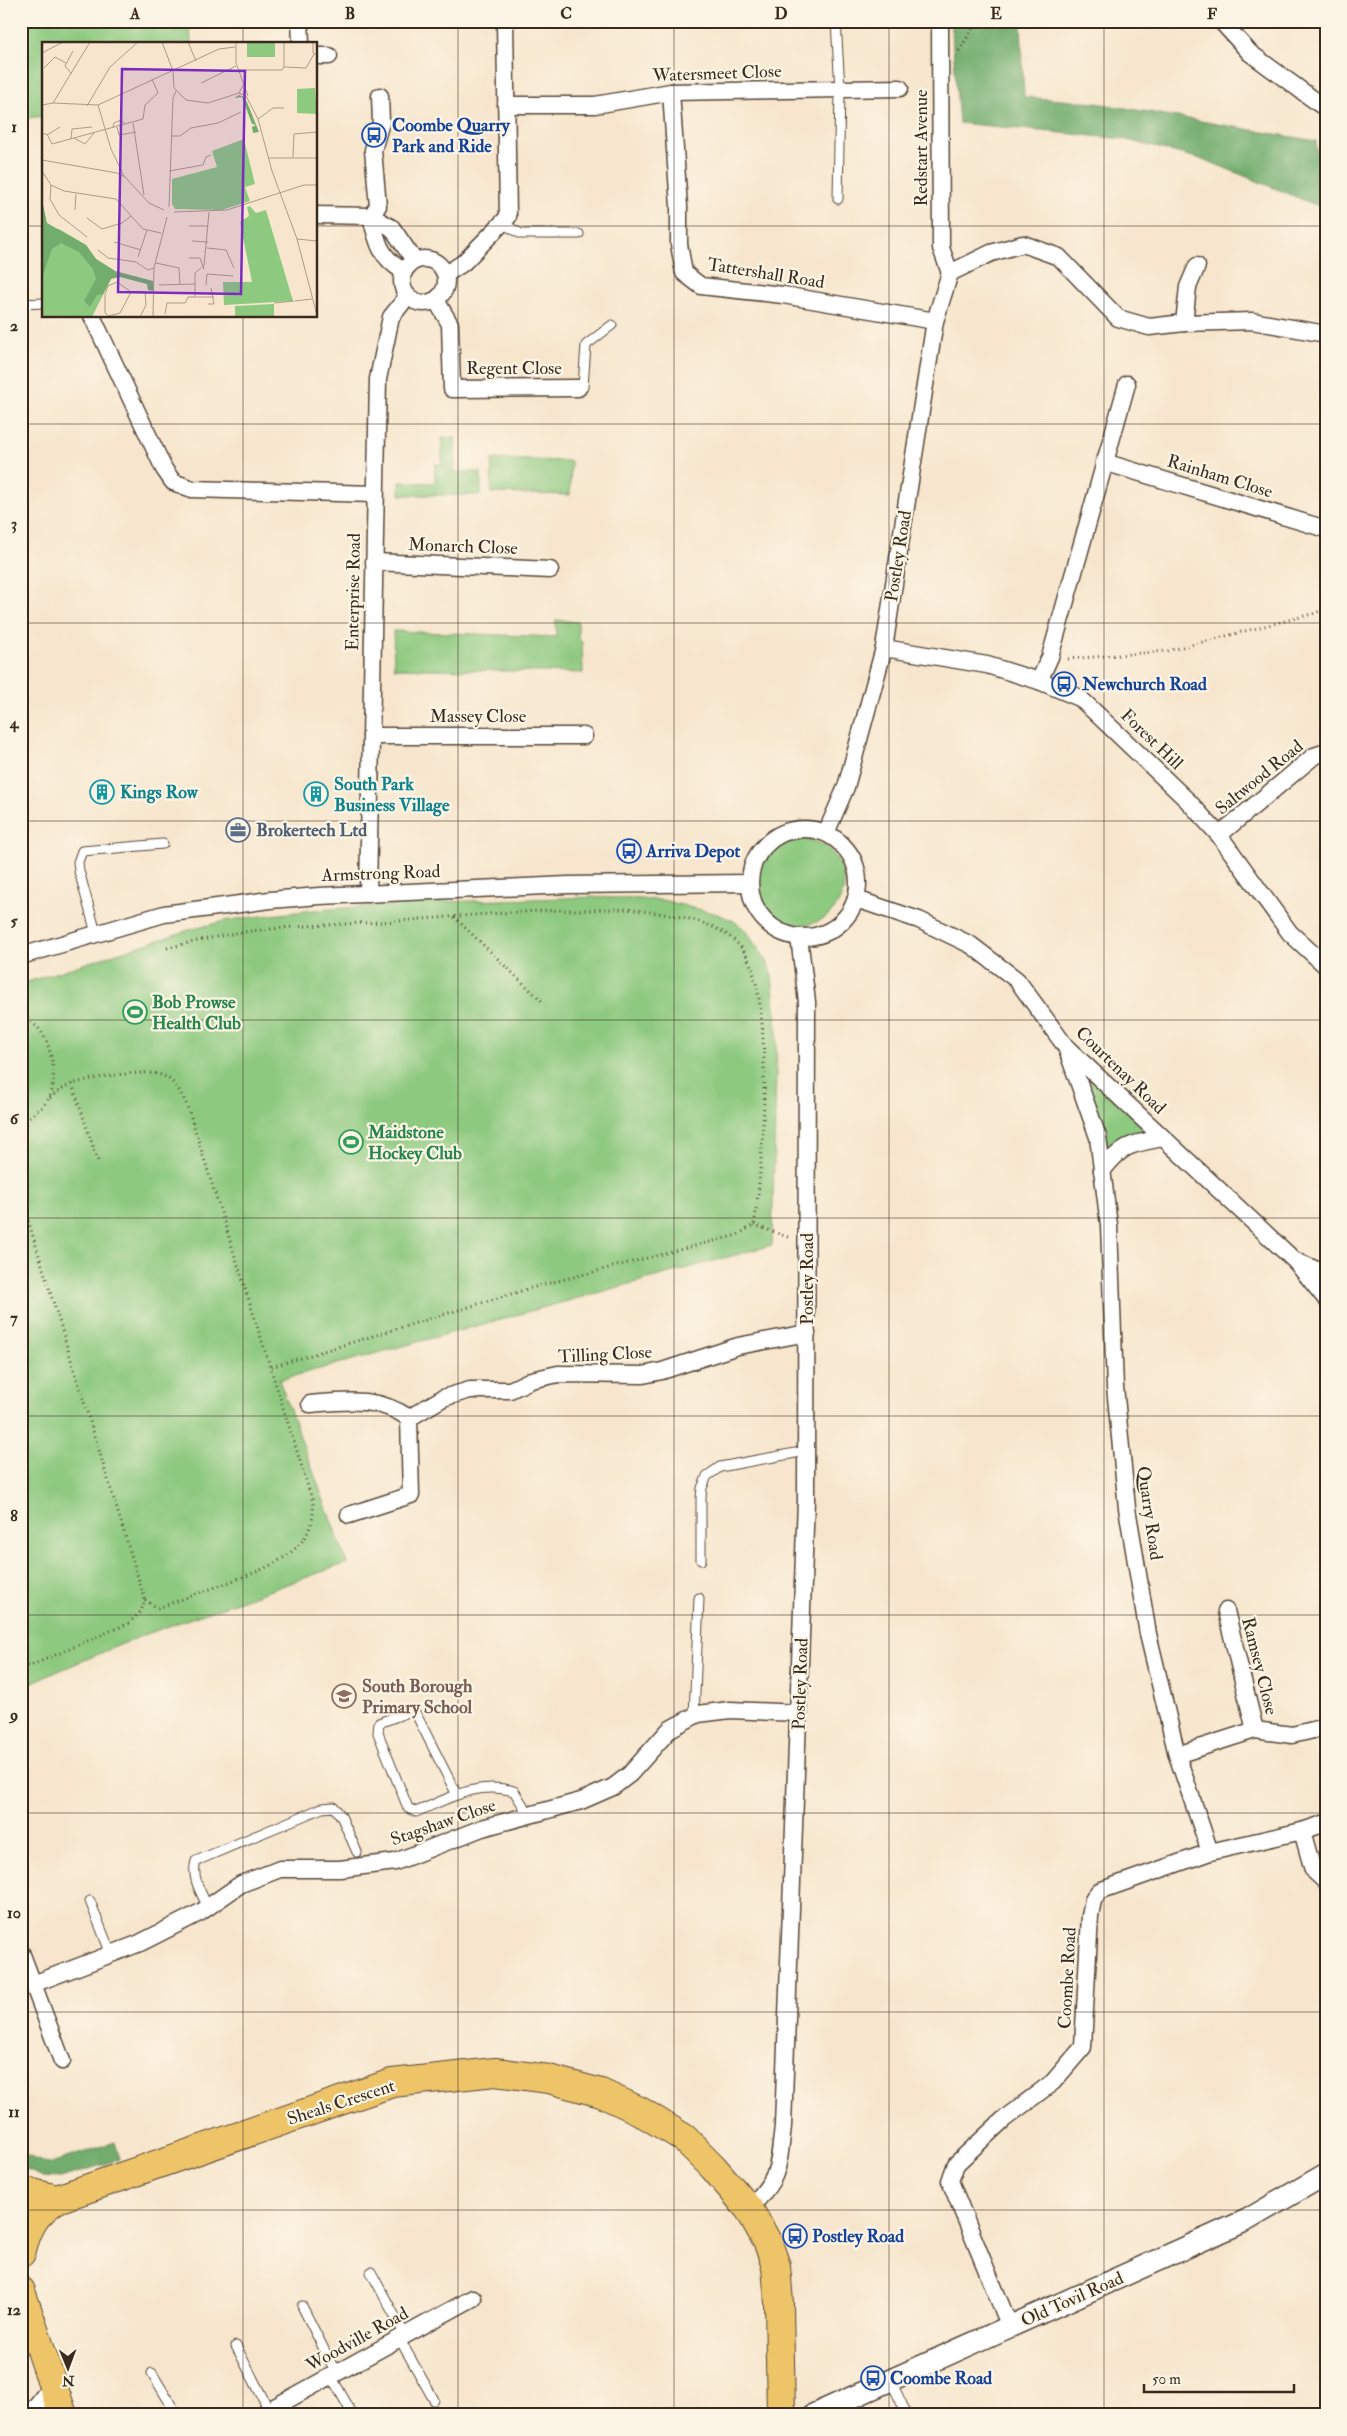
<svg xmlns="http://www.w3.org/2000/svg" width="1347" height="2436" font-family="'IM FELL Double Pica',serif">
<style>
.green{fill:#8dc97f;stroke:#647a4e}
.forest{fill:#72ad6e;stroke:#566c46}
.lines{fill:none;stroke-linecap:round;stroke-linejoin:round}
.service-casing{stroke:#574638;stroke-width:11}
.minor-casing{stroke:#574638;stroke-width:19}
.tertiary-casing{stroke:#574638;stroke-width:24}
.trunk-casing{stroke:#574638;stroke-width:30}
.path{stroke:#574638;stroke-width:3;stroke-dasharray:1 4;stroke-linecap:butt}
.service{stroke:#fff;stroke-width:9}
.minor{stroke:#fff;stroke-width:16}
.tertiary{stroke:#fff;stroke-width:21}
.trunk{stroke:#eec469;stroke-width:28}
.grid{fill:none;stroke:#3b2a1e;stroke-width:1;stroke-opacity:0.55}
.labels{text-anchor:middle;stroke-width:4.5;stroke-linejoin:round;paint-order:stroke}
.street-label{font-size:18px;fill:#3b2a1e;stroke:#fcf5e5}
.transit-label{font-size:18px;font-weight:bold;fill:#164399;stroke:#fcf5e5;text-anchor:start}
.culture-label{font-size:18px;font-weight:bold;fill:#0d838f;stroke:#fcf5e5;text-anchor:start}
.service-label{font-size:18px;font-weight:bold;fill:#4e5e75;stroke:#fcf5e5;text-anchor:start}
.leisure-label{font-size:18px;font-weight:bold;fill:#27864d;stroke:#fcf5e5;text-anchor:start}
.education-label{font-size:18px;font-weight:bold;fill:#785e54;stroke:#fcf5e5;text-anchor:start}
.inset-road{fill:none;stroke:#ac9b87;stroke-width:1}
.view{fill:#7b2cbf;fill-opacity:0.15;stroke:#7b2cbf;stroke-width:2.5}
.inset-edge{fill:none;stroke:#3b2a1e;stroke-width:2.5}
.neatline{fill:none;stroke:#3b2a1e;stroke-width:2}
.grid-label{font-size:16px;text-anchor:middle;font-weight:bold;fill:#3b2a1e}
</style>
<rect width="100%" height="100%" fill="#fcf5e5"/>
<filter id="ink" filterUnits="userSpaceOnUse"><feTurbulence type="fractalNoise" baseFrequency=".02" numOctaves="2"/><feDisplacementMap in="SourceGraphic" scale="10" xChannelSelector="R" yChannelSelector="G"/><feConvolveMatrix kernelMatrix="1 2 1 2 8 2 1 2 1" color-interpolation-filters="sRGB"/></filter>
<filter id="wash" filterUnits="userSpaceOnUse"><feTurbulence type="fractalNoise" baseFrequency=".0096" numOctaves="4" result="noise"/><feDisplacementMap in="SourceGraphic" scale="20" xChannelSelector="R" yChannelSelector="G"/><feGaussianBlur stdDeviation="1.12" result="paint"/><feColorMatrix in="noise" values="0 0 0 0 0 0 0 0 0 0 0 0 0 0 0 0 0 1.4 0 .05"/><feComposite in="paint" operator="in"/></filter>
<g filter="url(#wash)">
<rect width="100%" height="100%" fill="#f7e6cd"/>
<!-- green -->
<g class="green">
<path d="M21,21H190L191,44H44V116L21,119Z"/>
<path d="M442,438H455V472H481V495H400V482L435,483V464H442Z"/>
<path d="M492,459L571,461L570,495L491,493Z"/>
<path d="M556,620L578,622V637L582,643L583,673L394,668L393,631L556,637Z"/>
<circle cx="801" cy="882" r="43"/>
<path d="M596,897L662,900L717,914L734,921L744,929L767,961L772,976L777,1028L772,1245L279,1380L347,1563L141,1636L21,1687V984L189,930L229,920L314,910L440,902Z"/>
<path d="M1086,1075L1144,1126L1143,1132L1118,1138L1109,1145L1103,1144L1098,1110Z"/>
</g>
<!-- forest -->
<g class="forest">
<path d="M951,21L1021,23L1024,97L1096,103L1316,141L1319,169L1326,168V209L1205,160L1123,139L959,123Z"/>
<path d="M115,2142L120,2159L61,2178L43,2177L21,2167V2152L24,2155L48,2164Z"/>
</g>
</g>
<g filter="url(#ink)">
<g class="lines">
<!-- service casing -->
<g class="service-casing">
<g id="service">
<path d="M836,21L840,89L838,199"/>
<path d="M502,223L521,234H579"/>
<path d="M21,304L44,303"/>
<path d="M578,388L583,387L586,345L612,325"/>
<path d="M96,933L79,871L78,862L82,851L163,844"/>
<path d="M701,1560V1498L702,1488L707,1476L720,1467L806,1451"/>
<path d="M694,1716L699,1598"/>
<path d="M457,1795L416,1714L408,1712L379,1723L378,1733L408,1808L416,1812C450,1798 477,1781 514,1791L529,1815"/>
<path d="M90,1901L111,1954"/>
<path d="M208,1907C201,1893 191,1877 196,1861L322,1808L334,1807L341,1816L357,1852"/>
<path d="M371,2272L405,2335"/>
<path d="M302,2306L336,2373"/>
<path d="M399,2338L434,2400"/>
<path d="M236,2346L269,2410"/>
<path d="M152,2373L177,2415"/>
<path d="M331,2376L353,2415"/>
<path d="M891,2381L907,2415"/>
</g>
</g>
<!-- minor casing -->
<g class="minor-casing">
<g id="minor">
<path d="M300,21L301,44"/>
<path d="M940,21L941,248L950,273"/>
<path d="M1221,21L1250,53L1321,105L1326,106"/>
<path d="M316,56H329"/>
<path d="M671,92L679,207V244L684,273L701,286L783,295L935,321"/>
<path d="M506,105H595L671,92L900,88"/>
<path d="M316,215L371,216L378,206L373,150L381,122L380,96"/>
<path d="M371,216C377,242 380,257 403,271"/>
<path d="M371,216L392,228L414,260"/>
<circle cx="424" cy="281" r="22"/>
<path d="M950,273L991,253L1023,244L1059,257L1118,318L1149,327L1184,323L1252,321L1326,334"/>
<path d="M446,274L463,263L508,217L505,21"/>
<path d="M436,300L450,324L452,389L578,388"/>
<path d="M92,316L164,469L173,482L192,489L375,494"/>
<path d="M1184,323L1188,287L1197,266"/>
<path d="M1104,462L1326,529"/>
<path d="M374,562L550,570"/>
<path d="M884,648L987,665L1039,681L1080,698L1188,801L1219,835L1290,933L1326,966"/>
<path d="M1039,681L1050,657L1127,384"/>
<path d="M371,736H584"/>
<circle cx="804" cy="883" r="54"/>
<path d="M826,833L846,787L884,648L935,321L950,273"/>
<path d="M1219,835L1314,756L1326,752"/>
<path d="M368,894L378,379L391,317L407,297"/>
<path d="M856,899L919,920L971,945L1017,980L1066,1047L1294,1260L1326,1274"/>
<path d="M21,956L164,914L270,900L319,896L568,885L749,883"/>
<path d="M1066,1047L1098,1137L1109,1225L1115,1387L1127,1508L1148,1634L1177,1755L1210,1852"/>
<path d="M1102,1171C1123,1144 1131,1144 1163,1138"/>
<path d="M1296,1262L1326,1299"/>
<path d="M310,1404C345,1401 378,1396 409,1418"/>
<path d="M349,1515L411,1495L409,1418L443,1398L470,1390H510L531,1380L558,1374L643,1375L662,1371L738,1346L807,1333"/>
<path d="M1226,1611L1255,1730"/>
<path d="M1177,1755L1255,1730L1292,1735L1326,1727"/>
<path d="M1302,1831L1313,1870L1326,1882"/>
<path d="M21,1952L62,2061"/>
<path d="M33,1984L140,1943L201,1912L241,1884L280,1869H340L395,1862L482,1828L581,1801L613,1787L630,1774L670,1729L698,1714L730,1710L799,1713"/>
<path d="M749,2209C780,2176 778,2170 783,2126L806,1500L807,1002L799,937"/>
<path d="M1010,2327L950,2181L956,2164L1004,2119L1053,2082L1083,2047L1090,1916L1093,1900L1099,1891L1210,1852L1302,1831L1326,1823"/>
<path d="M260,2415L473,2298"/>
</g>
</g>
<!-- tertiary casing -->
<g class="tertiary-casing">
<g id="tertiary">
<path d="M32,2415L54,2387"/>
<path d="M813,2415L1247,2220L1326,2174"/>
</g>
</g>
<!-- trunk casing -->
<g class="trunk-casing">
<g id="trunk">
<path d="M21,2190L57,2199"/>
<path d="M21,2253C28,2227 34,2214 57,2199L392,2083L495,2072L549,2079L601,2093L640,2111L684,2138L713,2167L749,2209L768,2243L776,2266L779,2303L781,2415"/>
<path d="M21,2291L63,2415"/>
</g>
</g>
<!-- path -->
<g class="path">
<path d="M959,51L974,26L985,21"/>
<path d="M1068,659L1167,651L1316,613L1326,607"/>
<path d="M454,917L544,1003"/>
<path d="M167,948C198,941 229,933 261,930C314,924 368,924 422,919C476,915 529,910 583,910C600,910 618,908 635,910C672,915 723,919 745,953C775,1003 763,1165 754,1225L737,1235L531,1288L271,1367"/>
<path d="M21,1019C26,1021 32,1023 36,1026C51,1038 58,1079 50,1096C46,1106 31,1116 21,1122"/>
<path d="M72,1084L99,1164"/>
<path d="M50,1098C55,1094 60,1090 65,1087C82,1078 147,1068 164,1076C175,1081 182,1095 187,1105L313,1502C318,1553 262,1570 224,1584C202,1592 180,1600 158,1608L145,1600"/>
<path d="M21,1197L145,1600L141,1611L129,1623L30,1666L21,1664"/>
<path d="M754,1225L788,1237"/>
</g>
<!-- service -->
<use href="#service" class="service"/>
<!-- minor -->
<use href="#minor" class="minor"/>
<!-- tertiary -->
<use href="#tertiary" class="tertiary"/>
<!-- trunk -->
<use href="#trunk" class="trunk"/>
</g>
</g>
<!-- grid -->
<path class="grid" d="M243,21V44M458,21V2415M674,21V2415M889,21V2415M1104,21V2415M21,226H44M316,226H1326M243,316V2415M21,424H1326M21,623H1326M21,821H1326M21,1020H1326M21,1218H1326M21,1416H1326M21,1615H1326M21,1813H1326M21,2012H1326M21,2210H1326"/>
<!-- icons -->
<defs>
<g id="bus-ring" transform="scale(1.25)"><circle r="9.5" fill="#fcf5e5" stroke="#1a4fb4" stroke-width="1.5"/><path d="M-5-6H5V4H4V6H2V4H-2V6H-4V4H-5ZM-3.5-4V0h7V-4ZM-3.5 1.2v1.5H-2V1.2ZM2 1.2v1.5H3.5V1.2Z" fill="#1a4fb4"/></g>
<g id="building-ring" transform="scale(1.25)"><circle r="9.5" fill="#fcf5e5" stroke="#0f9aa8" stroke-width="1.5"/><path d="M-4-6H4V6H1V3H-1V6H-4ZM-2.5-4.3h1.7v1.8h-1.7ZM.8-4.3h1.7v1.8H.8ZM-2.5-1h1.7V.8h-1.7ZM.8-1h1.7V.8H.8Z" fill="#0f9aa8"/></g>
<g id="office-ring" transform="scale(1.25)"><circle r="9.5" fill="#fcf5e5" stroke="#5c6f8a" stroke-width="1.5"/><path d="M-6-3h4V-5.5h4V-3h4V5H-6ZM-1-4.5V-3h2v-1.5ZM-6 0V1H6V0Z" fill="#5c6f8a"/></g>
<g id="stadium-ring" transform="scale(1.25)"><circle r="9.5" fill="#fcf5e5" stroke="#2e9e5b" stroke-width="1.5"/><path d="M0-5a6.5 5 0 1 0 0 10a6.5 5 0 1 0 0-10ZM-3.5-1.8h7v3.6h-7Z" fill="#2e9e5b"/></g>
<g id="school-ring" transform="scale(1.25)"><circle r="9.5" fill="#fcf5e5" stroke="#8d6e63" stroke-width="1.5"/><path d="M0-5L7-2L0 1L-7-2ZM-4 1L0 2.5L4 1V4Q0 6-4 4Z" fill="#8d6e63"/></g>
</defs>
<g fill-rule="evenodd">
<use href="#bus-ring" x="374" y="135"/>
<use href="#bus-ring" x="1064" y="684"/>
<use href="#building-ring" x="102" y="792"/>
<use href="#building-ring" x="316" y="794"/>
<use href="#office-ring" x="238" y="830"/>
<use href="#bus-ring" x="629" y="851"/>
<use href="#stadium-ring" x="135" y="1012"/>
<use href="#stadium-ring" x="351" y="1142"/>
<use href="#school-ring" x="344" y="1696"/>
<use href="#bus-ring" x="795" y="2236"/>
<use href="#bus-ring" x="873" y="2378"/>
</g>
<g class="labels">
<!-- street labels -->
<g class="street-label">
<text transform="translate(717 73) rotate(-2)" y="6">Watersmeet Close</text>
<text transform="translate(921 148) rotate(-90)" y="6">Redstart Avenue</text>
<text transform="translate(766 273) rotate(9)" y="6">Tattershall Road</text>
<text x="514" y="374">Regent Close</text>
<text transform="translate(1220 476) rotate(17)" y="6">Rainham Close</text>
<text transform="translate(463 546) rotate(2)" y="6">Monarch Close</text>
<text transform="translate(898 556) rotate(-81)" y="6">Postley Road</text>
<text transform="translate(353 592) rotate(-89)" y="6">Enterprise Road</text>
<text x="478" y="722">Massey Close</text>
<text transform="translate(1152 739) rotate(44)" y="6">Forest Hill</text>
<text transform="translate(1259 777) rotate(-39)" y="6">Saltwood Road</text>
<text transform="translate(381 873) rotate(-2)" y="6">Armstrong Road</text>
<text transform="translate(1121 1070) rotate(44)" y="6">Courtenay Road</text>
<text transform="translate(807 1279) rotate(-90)" y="6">Postley Road</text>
<text transform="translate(605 1354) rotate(-3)" y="6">Tilling Close</text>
<text transform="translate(1150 1513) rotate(82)" y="6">Quarry Road</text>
<text transform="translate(1260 1666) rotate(76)" y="6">Ramsey Close</text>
<text transform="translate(800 1684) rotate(-88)" y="6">Postley Road</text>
<text transform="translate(443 1822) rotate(-19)" y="6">Stagshaw Close</text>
<text transform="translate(1067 1978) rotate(-87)" y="6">Coombe Road</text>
<text transform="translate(341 2102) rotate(-18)" y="6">Sheals Crescent</text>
<text transform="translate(1072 2299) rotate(-24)" y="6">Old Tovil Road</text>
<text transform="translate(357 2339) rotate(-29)" y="6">Woodville Road</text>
</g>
<!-- transit labels -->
<g class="transit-label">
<text x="392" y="131">Coombe Quarry<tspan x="392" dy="21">Park and Ride</tspan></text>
<text x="1082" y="690">Newchurch Road</text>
<text x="646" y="857">Arriva Depot</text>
<text x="812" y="2242">Postley Road</text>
<text x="890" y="2384">Coombe Road</text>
</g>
<!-- culture labels -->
<g class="culture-label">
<text x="334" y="790">South Park<tspan x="334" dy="21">Business Village</tspan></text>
<text x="120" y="798">Kings Row</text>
</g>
<!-- service labels -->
<g class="service-label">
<text x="256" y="836">Brokertech Ltd</text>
</g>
<!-- leisure labels -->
<g class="leisure-label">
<text x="152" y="1008">Bob Prowse<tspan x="152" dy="21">Health Club</tspan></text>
<text x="368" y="1138">Maidstone<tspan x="368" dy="21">Hockey Club</tspan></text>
</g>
<!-- education labels -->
<g class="education-label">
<text x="362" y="1692">South Borough<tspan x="362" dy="21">Primary School</tspan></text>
</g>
</g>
<!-- overview -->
<g transform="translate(42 42)">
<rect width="275" height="275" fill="#f7e6cd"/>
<path d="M205,0H233V15H205ZM273,46L275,72L255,71V47ZM202,97L213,142L203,145L208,159L180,168L133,167L130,162V137L175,125L170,109ZM208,164L214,171L224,168L251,259L182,263L181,240H210L198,180L207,174L205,165ZM17,187L44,203L54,217L73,229L50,275H0V208ZM232,262V275H193V264Z" fill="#8dc97f"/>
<path d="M197,53L202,55L205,60L217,90L211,91L210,85L214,83L210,82L200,55L192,56ZM0,158L5,181L44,203L54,217L73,229L111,239L112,249L106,248L105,242L78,235L69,237L61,252L55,253L48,265L42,259L54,237L51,227L37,210L19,201L10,207L0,236Z" fill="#72ad6e"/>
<path class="inset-road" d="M120,0L131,29L132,46L144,58L166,61L197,51L201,43M146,0L154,19M194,0V21L206,54M271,0V11L275,13M0,11L21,0M242,25L264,26L272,12M242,25V0M2,26L13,15L24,21M196,28H240L242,25M29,31L23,24L31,9M159,41L194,24M197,51L204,54L216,77L230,129L255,197L275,273M11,61L56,63L177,7L193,5M0,63L11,61L48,0M56,63L69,107L82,134M45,64L68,25L96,0M216,77L231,66H242M91,81L102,153M75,85L77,93L94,90M71,86L72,81L79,78L83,82M0,92H5L10,102L101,77L103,63L116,51L110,37M5,93L18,85M129,94H138L149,86L176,81L199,70M32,96L43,102L52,91M29,97L30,87L50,85M251,115L252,92L275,90M226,116H275M0,118L75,131L83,135L107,161L122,168M0,129L9,143L22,149L74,157L101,187L119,191M127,129L161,123L164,115L169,113M9,143L8,157L17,173L45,195M127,165L131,56L134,49M33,168L34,152M132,170L185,168L262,143H275M45,176L60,187L80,181L89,174M147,184H166M255,197L275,199M150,199L166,200M72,200L99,208M165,206L184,208L192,226M56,208L66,216L94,220L106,228L112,226M96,215L105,188M147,216H158L162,227L160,224M114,221L137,226L138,243M162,224L167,170M75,240L89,250L78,271L67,274L63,271V252L66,244ZM117,243L153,242M164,243L165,232L191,234M89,250H103L104,263L98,275M153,255V231L159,226M253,259L270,257M232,261L252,259M166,262H172L169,246M123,272L125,261H143L146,255H172M111,275L112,226L125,175"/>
<path class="view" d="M80,27L203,29L199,252L76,250Z"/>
<rect width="275" height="275" class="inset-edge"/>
</g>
<!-- margin -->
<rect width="1347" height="2436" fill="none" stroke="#fcf5e5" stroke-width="55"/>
<!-- north arrow -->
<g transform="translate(68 2368) rotate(179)" stroke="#fcf5e5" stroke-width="4" paint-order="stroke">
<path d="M0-4L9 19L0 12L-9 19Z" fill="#3b2a1e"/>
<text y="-8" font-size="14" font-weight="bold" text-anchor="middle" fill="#3b2a1e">N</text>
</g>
<!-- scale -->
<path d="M1144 2384v8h150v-8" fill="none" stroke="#3b2a1e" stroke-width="2.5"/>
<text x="1152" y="2384" font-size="15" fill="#3b2a1e" stroke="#fcf5e5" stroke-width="4" paint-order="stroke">50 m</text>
<rect x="28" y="28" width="1292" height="2380" class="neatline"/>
<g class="grid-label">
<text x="135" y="19">A</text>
<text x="350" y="19">B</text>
<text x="566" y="19">C</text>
<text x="781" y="19">D</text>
<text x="996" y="19">E</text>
<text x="1212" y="19">F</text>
<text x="14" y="132">1</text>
<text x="14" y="331">2</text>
<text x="14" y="529">3</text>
<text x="14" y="728">4</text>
<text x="14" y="926">5</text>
<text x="14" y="1124">6</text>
<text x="14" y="1323">7</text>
<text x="14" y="1521">8</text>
<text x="14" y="1720">9</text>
<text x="14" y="1918">10</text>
<text x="14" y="2117">11</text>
<text x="14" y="2315">12</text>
</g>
</svg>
